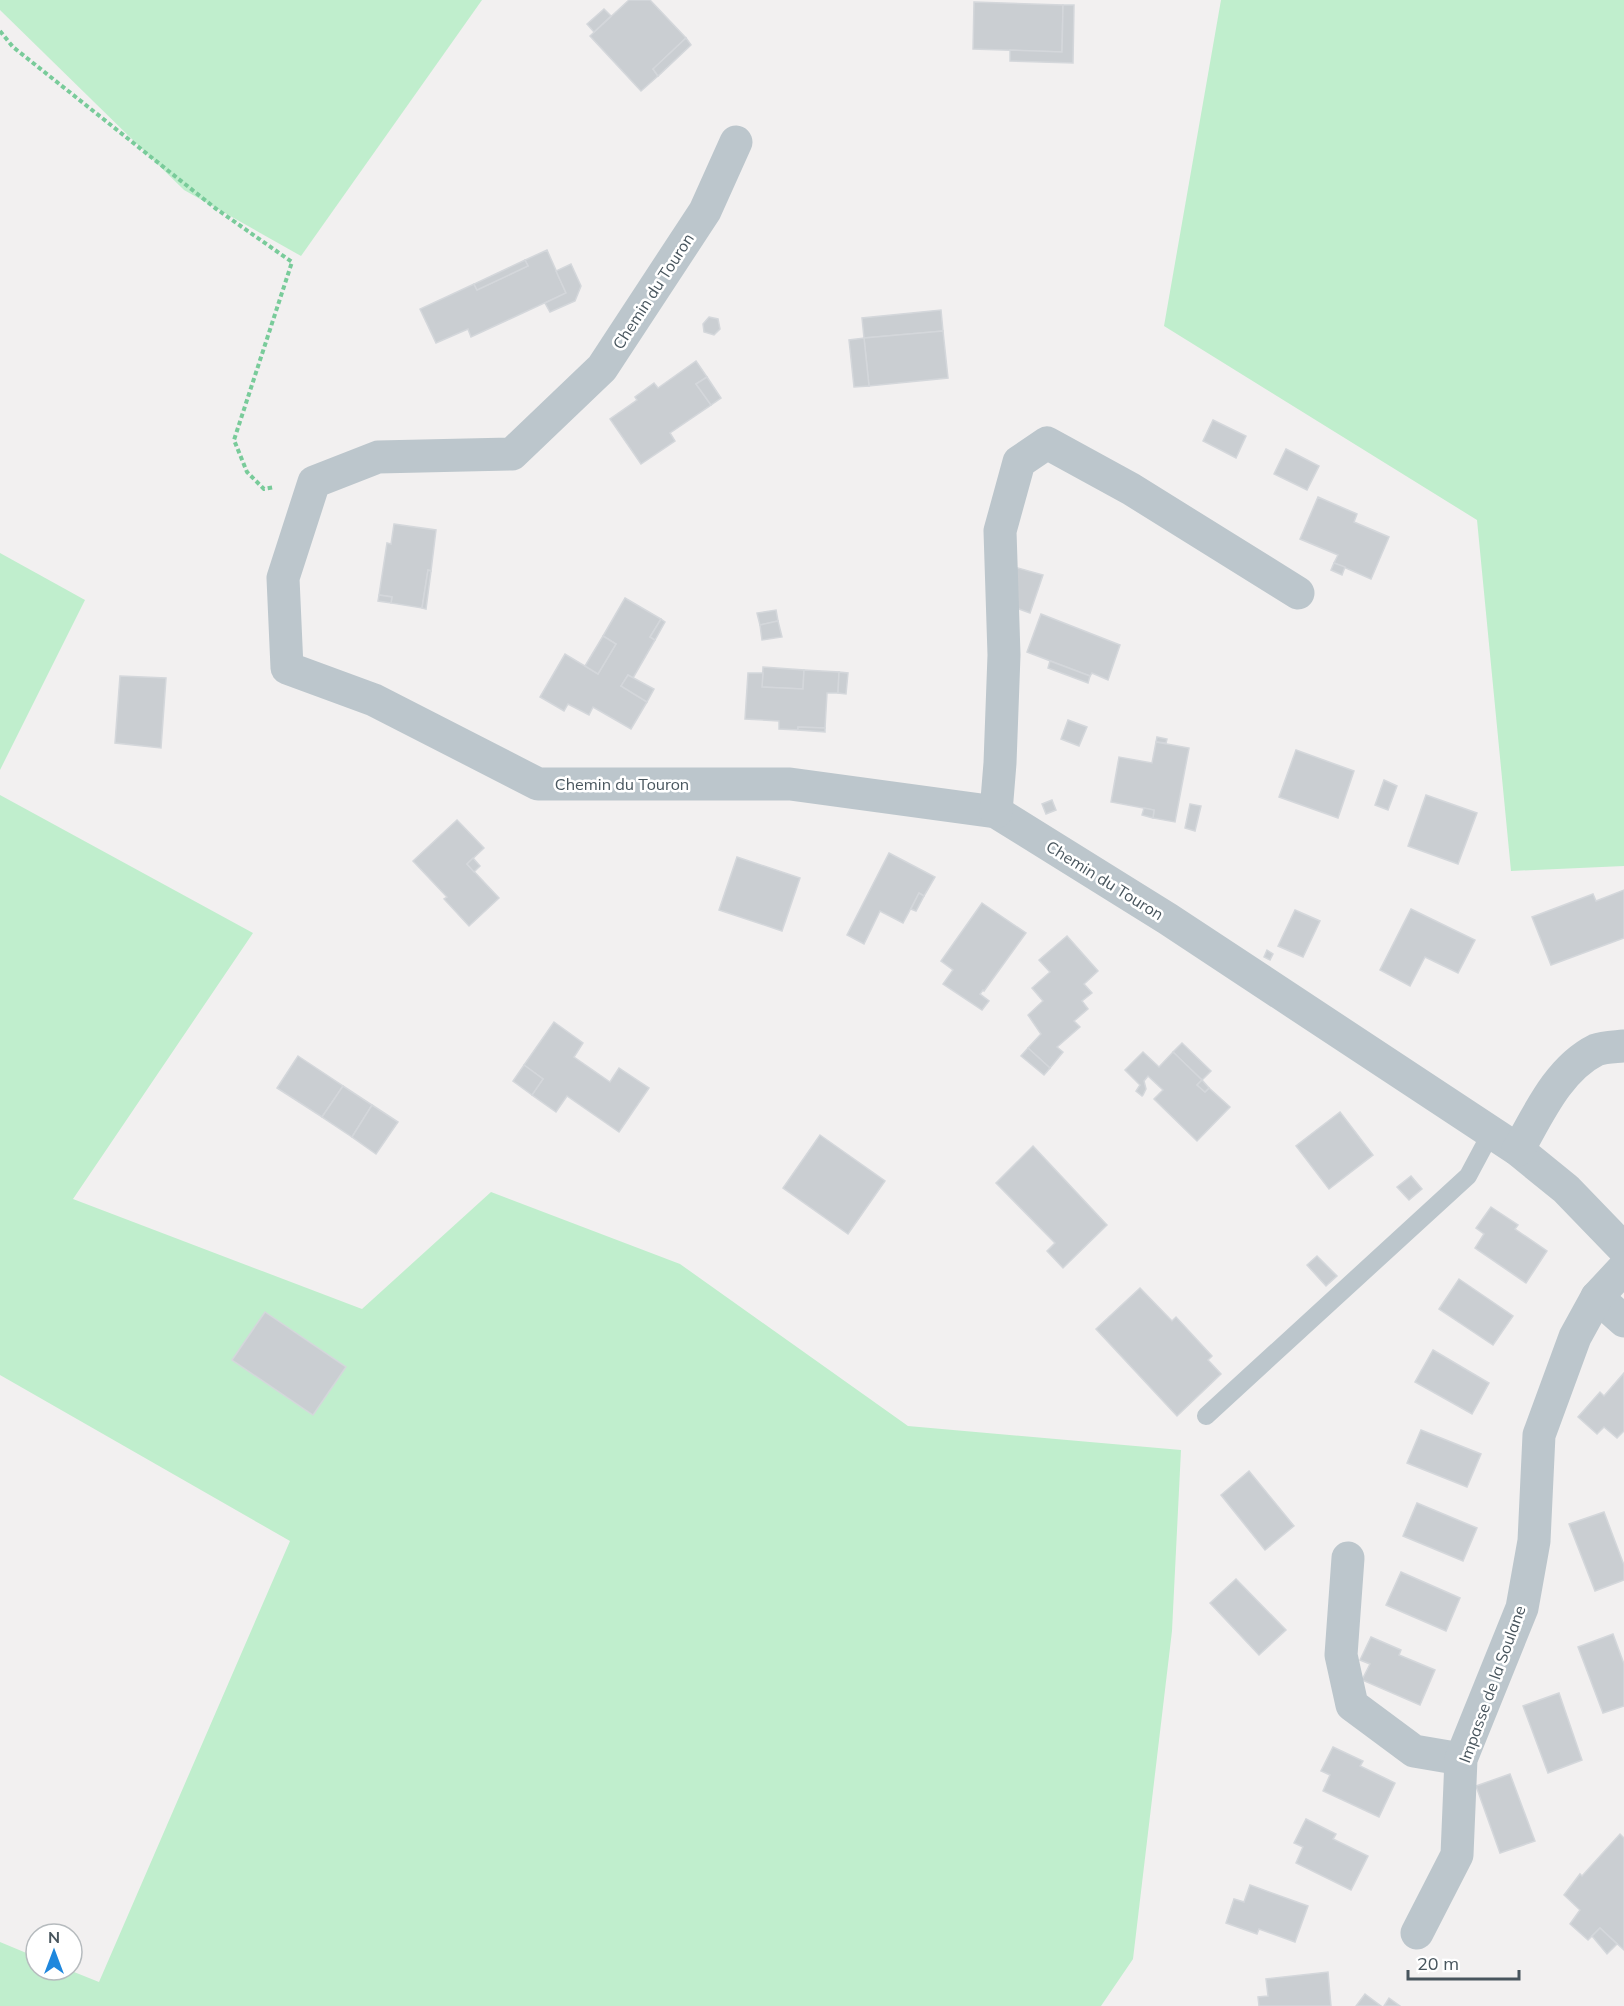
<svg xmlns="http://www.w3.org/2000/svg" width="1624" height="2006" font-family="Mulish,sans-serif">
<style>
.green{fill:#c0eecd}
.building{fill:#caced2;stroke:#d4d7db;stroke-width:1.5}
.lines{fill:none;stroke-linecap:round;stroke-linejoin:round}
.path{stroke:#79cb9a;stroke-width:4;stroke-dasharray:4.5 3;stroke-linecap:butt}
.lane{stroke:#bcc6cc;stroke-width:18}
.street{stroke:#bcc6cc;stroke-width:33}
.labels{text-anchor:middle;stroke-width:5;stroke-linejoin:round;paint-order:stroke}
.street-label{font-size:16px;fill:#48555d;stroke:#fff}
</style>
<rect width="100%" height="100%" fill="#f2f0f0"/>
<!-- green -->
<g class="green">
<path d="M0,0H482L301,256L184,190L0,10Z"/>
<path d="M1221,0H1624V866L1511,871L1477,520L1164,326Z"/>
<path d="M0,553L85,600L0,770Z"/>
<path d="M0,795L253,933L73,1199L362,1309L491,1192L680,1264L908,1426L1181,1450L1172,1631L1133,1959L1101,2006H0V1942L36,1957V1970H69L99,1982L290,1541L0,1375Z"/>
</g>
<!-- building -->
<g class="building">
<path d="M629,0H650L686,38L653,69L658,76L641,91L590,36Z"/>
<path d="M974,2L1063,5L1062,52L973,49Z"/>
<path d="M1063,5H1074L1073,63L1010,61V50L1062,52Z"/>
<path d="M604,9L611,16L594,32L587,24Z"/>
<path d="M686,38L691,45L658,76L653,69Z"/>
<path d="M547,250L566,293L471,337L468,329L436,343L420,309L474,284L477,290L528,266L525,260Z"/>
<path d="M525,260L528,266L477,290L474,284Z"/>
<path d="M571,264L581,286L575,301L550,312L545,303L566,293L556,271Z"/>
<path d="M941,310L943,331L864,338L862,318Z"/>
<path d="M709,317L718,319L720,329L714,335L704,332L703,324Z"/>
<path d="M943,331L948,378L869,386L864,338Z"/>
<path d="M864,338L869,386L854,387L849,340Z"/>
<path d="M696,361L707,377L696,384L711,405L670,433L675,441L641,464L610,419L637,400L635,397L654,383L658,388Z"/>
<path d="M707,377L721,398L711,405L696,384Z"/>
<path d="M1213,420L1246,436L1236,458L1203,441Z"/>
<path d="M1286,449L1319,466L1307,490L1274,474Z"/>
<path d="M1318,497L1357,514L1354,522L1389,537L1371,579L1334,563L1338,555L1300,539Z"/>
<path d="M394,524L436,530L431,571L428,570L422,608L391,603L392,597L379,595L387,543L391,544Z"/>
<path d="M1334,563L1345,567L1342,575L1331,570Z"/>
<path d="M1014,567L1043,575L1030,613L1011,606Z"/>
<path d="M428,570L431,571L426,609L422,608Z"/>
<path d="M379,595L392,597L391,603L378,601Z"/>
<path d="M625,598L661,619L650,637L655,640L633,678L628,675L621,686L647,702L631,729L593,707L589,715L568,704L564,711L540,697L565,654L598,674L616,644L603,636Z"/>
<path d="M776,610L778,621L760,625L757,613Z"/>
<path d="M1041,614L1120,645L1108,680L1092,673L1090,676L1027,652Z"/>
<path d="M661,619L665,622L655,640L650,637Z"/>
<path d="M778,621L782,637L762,640L760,625Z"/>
<path d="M603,636L616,644L598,674L585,666Z"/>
<path d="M1050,661L1090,676L1088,683L1048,668Z"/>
<path d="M763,667L804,670L803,689L762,687Z"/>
<path d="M804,670L839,672L838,693H827L825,728L798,727V730L779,729V721L745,719L748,673H763L762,687L803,689Z"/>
<path d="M839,672L848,673L846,694L838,693Z"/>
<path d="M628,675L654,689L647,702L621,686Z"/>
<path d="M120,676L166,678L161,748L115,743Z"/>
<path d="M1068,720L1087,727L1079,746L1061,739Z"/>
<path d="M798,727L825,728V732L798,730Z"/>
<path d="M1157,737L1167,739L1166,743L1156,742Z"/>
<path d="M1156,742L1189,748L1175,822L1153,818L1154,810L1111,802L1119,757L1152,763Z"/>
<path d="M1296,750L1354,771L1338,818L1279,797Z"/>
<path d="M1384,780L1397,786L1388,810L1375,805Z"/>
<path d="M1426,795L1477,813L1458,864L1408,846Z"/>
<path d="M1052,800L1056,810L1046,814L1042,804Z"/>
<path d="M1190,804L1201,806L1195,831L1185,828Z"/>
<path d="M1144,808L1154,810L1153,818L1142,815Z"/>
<path d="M457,820L484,848L467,864L499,898L469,926L444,899L447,897L413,861Z"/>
<path d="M889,853L935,877L924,896L919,893L903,923L880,911L864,944L847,935Z"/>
<path d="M737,857L800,878L782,931L719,910Z"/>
<path d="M473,858L480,866L474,872L467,864Z"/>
<path d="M1624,890V938L1551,965L1532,917L1593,894L1596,901Z"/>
<path d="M919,893L924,896L916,911L911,909Z"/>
<path d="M982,903L1026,933L984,991L983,990L980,994L989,1001L982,1010L943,984L953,970L941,961Z"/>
<path d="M1411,909L1475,940L1458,973L1425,957L1410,986L1380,970Z"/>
<path d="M1295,910L1320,921L1303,957L1278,946Z"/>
<path d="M1067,936L1098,971L1084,984L1092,993L1082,1001L1088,1009L1074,1021L1080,1027L1057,1047L1063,1052L1050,1068L1028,1048L1041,1034L1028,1015L1043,1001L1032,988L1050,972L1039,960Z"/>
<path d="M1267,950L1273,954L1270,960L1264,957Z"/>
<path d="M554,1022L583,1043L574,1057L610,1082L619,1068L649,1088L619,1132L567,1096L556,1112L532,1095L543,1079L524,1065Z"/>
<path d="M1182,1043L1211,1071L1202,1080L1173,1052Z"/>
<path d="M1028,1048L1050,1068L1044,1075L1021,1056Z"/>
<path d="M1143,1052L1159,1067L1173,1052L1202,1080L1197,1085L1205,1092L1209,1088L1230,1107L1197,1141L1154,1099L1163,1090L1148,1076L1144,1081L1146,1089L1143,1095L1142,1096L1136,1091L1140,1085L1125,1070Z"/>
<path d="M298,1056L343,1086L322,1117L277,1088Z"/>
<path d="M524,1065L543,1079L532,1095L513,1081Z"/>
<path d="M1202,1080L1209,1088L1205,1092L1197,1085Z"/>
<path d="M343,1086L372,1105L352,1137L322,1117Z"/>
<path d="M372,1105L398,1122L376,1154L352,1137Z"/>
<path d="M1340,1112L1373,1155L1329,1189L1296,1146Z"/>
<path d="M820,1135L885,1181L848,1234L783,1188Z"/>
<path d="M1033,1146L1107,1225L1063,1268L1047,1251L1055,1243L996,1183Z"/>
<path d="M1411,1176L1422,1189L1409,1200L1397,1187Z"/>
<path d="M1491,1207L1518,1225L1515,1229L1547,1251L1526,1283L1475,1248L1484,1234L1476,1228Z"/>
<path d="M1317,1256L1337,1276L1326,1286L1307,1265Z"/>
<path d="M1459,1279L1513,1316L1493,1345L1439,1309Z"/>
<path d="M1140,1288L1172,1321L1176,1317L1212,1356L1208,1360L1221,1374L1177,1416L1096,1329Z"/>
<path d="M265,1312L346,1367L313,1415L232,1360Z"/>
<path d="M1433,1350L1489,1383L1472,1414L1415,1382Z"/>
<path d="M1624,1373V1431L1617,1438L1604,1427L1597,1434L1578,1417L1600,1392L1604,1396Z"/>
<path d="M1421,1430L1481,1454L1467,1487L1407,1463Z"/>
<path d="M1249,1471L1294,1526L1265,1550L1221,1495Z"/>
<path d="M1417,1503L1477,1528L1463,1561L1403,1536Z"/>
<path d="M1604,1512L1624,1565V1580L1595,1591L1569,1524Z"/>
<path d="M1401,1572L1460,1598L1446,1631L1386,1605Z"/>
<path d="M1236,1579L1286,1630L1259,1655L1210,1603Z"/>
<path d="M1613,1634L1624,1664V1706L1603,1713L1578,1647Z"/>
<path d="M1371,1637L1401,1650L1399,1655L1435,1670L1420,1705L1362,1680L1370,1664L1360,1660Z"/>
<path d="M1559,1693L1582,1760L1548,1773L1523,1706Z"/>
<path d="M1333,1747L1363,1761L1360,1766L1395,1783L1379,1817L1323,1791L1330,1775L1321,1771Z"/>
<path d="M1510,1774L1535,1841L1500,1853L1476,1786Z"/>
<path d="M1306,1819L1336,1834L1333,1839L1368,1856L1351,1890L1296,1863L1303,1847L1294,1843Z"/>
<path d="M1620,1834L1624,1838V1950L1600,1928L1588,1940L1570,1924L1580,1910L1564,1895L1580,1874L1582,1876Z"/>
<path d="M1250,1885L1308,1906L1295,1942L1259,1929L1257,1934L1226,1923L1234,1899L1244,1902Z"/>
<path d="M1600,1928L1617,1944L1607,1954L1592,1936Z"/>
<path d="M1328,1972L1331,2006H1259L1258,1997L1268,1996L1266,1979Z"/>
<path d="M1365,1994L1381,2006H1356Z"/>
<path d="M1389,1998L1400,2006H1384Z"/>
</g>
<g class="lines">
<!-- path -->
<path class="path" d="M0,31L13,47L215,208L292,262L234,440L247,472L264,489L275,487"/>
<!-- lane -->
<path class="lane" d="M1206,1416L1468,1176L1491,1133"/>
<!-- street -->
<g class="street">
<path d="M736,142L705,211L602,368L512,454L378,457L314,482L283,578L287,668L374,700L538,784H790L996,812L1168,919L1518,1150L1566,1189L1624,1249"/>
<path d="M996,812L1000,763L1004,655L1000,531L1019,462L1047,443L1131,489L1298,593"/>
<path d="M1518,1150C1538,1115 1558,1069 1596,1050C1604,1047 1615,1047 1624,1046"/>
<path d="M1597,1297L1624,1321"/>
<path d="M1348,1558L1341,1655L1352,1705L1414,1751L1461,1759"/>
<path d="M1417,1933L1457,1855L1461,1759L1522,1608L1534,1541L1539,1435L1575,1337L1597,1297L1624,1268"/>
</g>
</g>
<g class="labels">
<!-- street labels -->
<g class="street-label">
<text transform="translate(653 291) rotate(-57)" y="6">Chemin du Touron</text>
<text x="622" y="790">Chemin du Touron</text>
<text transform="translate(1105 880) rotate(32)" y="6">Chemin du Touron</text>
<text transform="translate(1492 1684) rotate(-70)" y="6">Impasse de la Soulane</text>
</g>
</g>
<!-- north arrow -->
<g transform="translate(54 1952)"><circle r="28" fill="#ffffff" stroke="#b6bbbe" stroke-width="1.5"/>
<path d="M0-4.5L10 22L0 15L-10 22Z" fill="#1f87dd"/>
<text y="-9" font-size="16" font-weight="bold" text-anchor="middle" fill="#48555d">N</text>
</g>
<!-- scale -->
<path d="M1408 1970v9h111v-9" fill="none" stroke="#48555d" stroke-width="3"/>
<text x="1417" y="1970" font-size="18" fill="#48555d" stroke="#ffffff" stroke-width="4.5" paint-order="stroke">20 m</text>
</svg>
